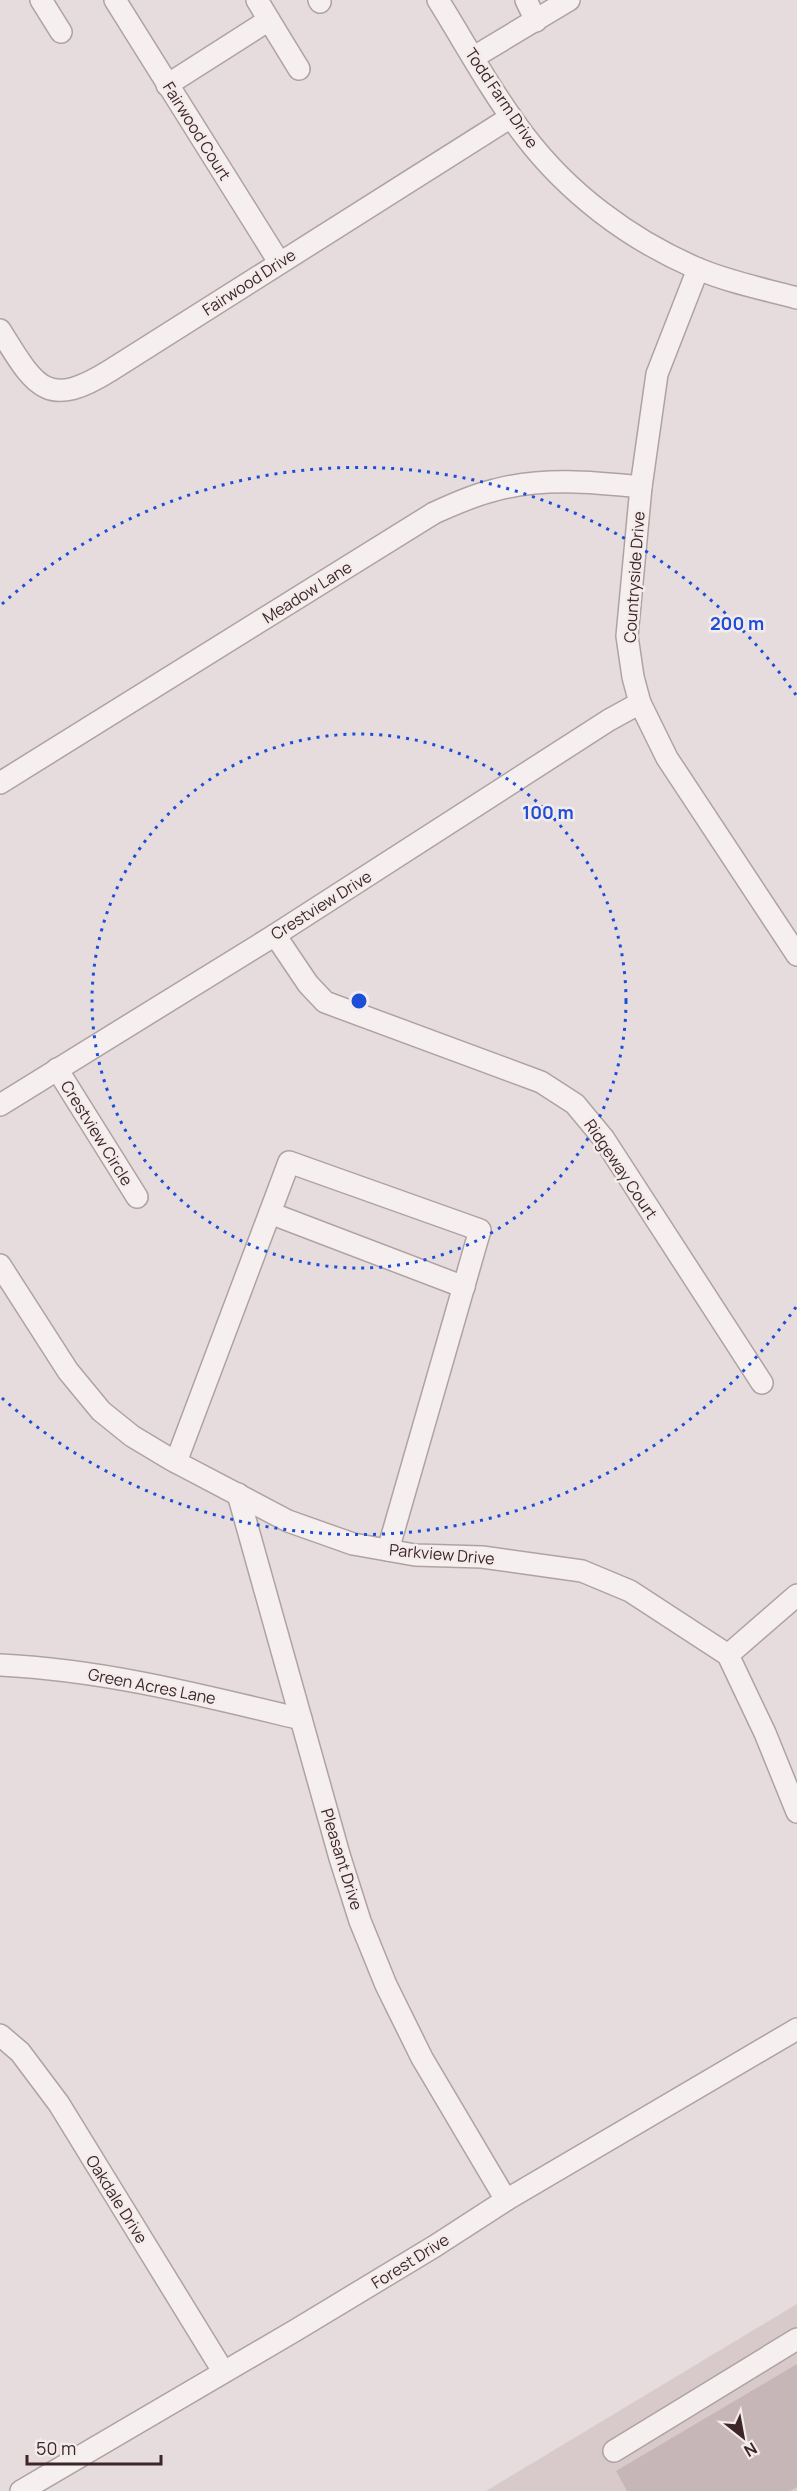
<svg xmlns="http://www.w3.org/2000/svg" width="797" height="2491" font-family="Manrope,sans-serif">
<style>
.built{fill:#d8cacb}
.building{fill:#c6b6b7}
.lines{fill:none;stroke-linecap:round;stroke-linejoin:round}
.minor-casing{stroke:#b0a2a3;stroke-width:24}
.minor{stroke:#f5efef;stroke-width:21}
.ring{fill:none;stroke:#1d4ed8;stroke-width:3;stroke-dasharray:3 6}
.labels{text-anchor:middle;stroke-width:5;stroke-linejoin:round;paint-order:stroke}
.street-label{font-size:16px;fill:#3d2627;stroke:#f4ebec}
.centre{fill:#1d4ed8;stroke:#f4ebec;stroke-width:3}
.ring-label{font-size:18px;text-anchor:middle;font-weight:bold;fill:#1d4ed8;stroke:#f4ebec;stroke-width:5;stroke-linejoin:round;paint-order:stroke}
</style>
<rect width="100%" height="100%" fill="#e6dcdd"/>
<!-- built -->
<path class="built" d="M797,2304V2491H486Z"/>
<!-- building -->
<path class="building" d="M797,2364V2487L790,2491H627L616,2471Z"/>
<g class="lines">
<!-- minor casing -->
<g class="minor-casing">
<g id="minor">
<path d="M41,0L61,32"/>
<path d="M115,0L279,262"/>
<path d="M319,0L320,2"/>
<path d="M438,0C466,45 492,93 524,135C568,193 629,239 696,268C728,282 764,289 797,298"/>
<path d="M526,0L536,21"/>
<path d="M269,20L299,69"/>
<path d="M474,57L569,0"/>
<path d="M167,85L269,20L257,0"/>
<path d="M698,269L657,374L641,487L627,636L633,677L640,703L667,758L797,955"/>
<path d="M0,330C35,386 46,411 111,370L511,117"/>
<path d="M0,783L434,513C454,504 474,495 495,490C543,477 593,482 641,487"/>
<path d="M275,935L308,984L325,1002L541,1082L575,1104L604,1139L762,1383"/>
<path d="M57,1069L137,1197"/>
<path d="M0,1105L275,935L609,720L640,703"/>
<path d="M270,1213L464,1287"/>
<path d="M0,1265L68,1371L101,1411L132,1436L172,1460L288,1521L353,1544L415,1555L482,1557L582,1571L630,1591L728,1655L765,1733L797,1812"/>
<path d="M176,1462L289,1162L480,1230L388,1550"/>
<path d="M238,1494L340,1858L360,1921L386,1985L422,2058L506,2200"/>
<path d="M728,1655L797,1595"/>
<path d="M0,1665C104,1670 201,1695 301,1719"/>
<path d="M0,2035L20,2052L59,2104L223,2371"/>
<path d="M614,2451L797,2339"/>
<path d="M21,2491L296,2330L435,2246L506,2200L797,2029"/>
</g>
</g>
<!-- minor -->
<use href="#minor" class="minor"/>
</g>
<!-- distance rings -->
<g class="ring">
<circle cx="359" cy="1001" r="267"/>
<path d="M796 1307A534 534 0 0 1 2 1398M2 604A534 534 0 0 1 796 695"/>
</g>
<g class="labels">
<!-- street labels -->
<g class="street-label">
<text transform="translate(502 98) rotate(56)" y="6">Todd Farm Drive</text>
<text transform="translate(197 131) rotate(58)" y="6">Fairwood Court</text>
<text transform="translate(249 282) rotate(-33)" y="6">Fairwood Drive</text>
<text transform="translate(634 577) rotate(-86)" y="6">Countryside Drive</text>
<text transform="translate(307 592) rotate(-32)" y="6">Meadow Lane</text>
<text transform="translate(321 905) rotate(-32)" y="6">Crestview Drive</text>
<text transform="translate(97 1133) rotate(58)" y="6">Crestview Circle</text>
<text transform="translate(621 1169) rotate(56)" y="6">Ridgeway Court</text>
<text transform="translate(442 1554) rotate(5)" y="6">Parkview Drive</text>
<text transform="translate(152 1686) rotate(11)" y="6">Green Acres Lane</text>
<text transform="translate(342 1859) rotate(73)" y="6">Pleasant Drive</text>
<text transform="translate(117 2199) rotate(58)" y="6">Oakdale Drive</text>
<text transform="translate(410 2261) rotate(-32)" y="6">Forest Drive</text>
</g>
</g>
<circle cx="359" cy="1001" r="9" class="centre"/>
<g class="ring-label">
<text x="737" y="630">200 m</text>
<text x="548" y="819">100 m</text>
</g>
<!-- north arrow -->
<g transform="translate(743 2437) rotate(149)" stroke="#f4ebec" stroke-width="4.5" paint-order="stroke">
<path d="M0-4.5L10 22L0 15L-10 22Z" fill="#3d2627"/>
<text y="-9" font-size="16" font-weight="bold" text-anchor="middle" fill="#3d2627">N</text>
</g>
<!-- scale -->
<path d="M27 2455v9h134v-9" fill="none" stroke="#3d2627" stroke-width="3"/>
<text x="36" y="2455" font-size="18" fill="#3d2627" stroke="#f4ebec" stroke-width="4.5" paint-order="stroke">50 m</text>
</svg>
